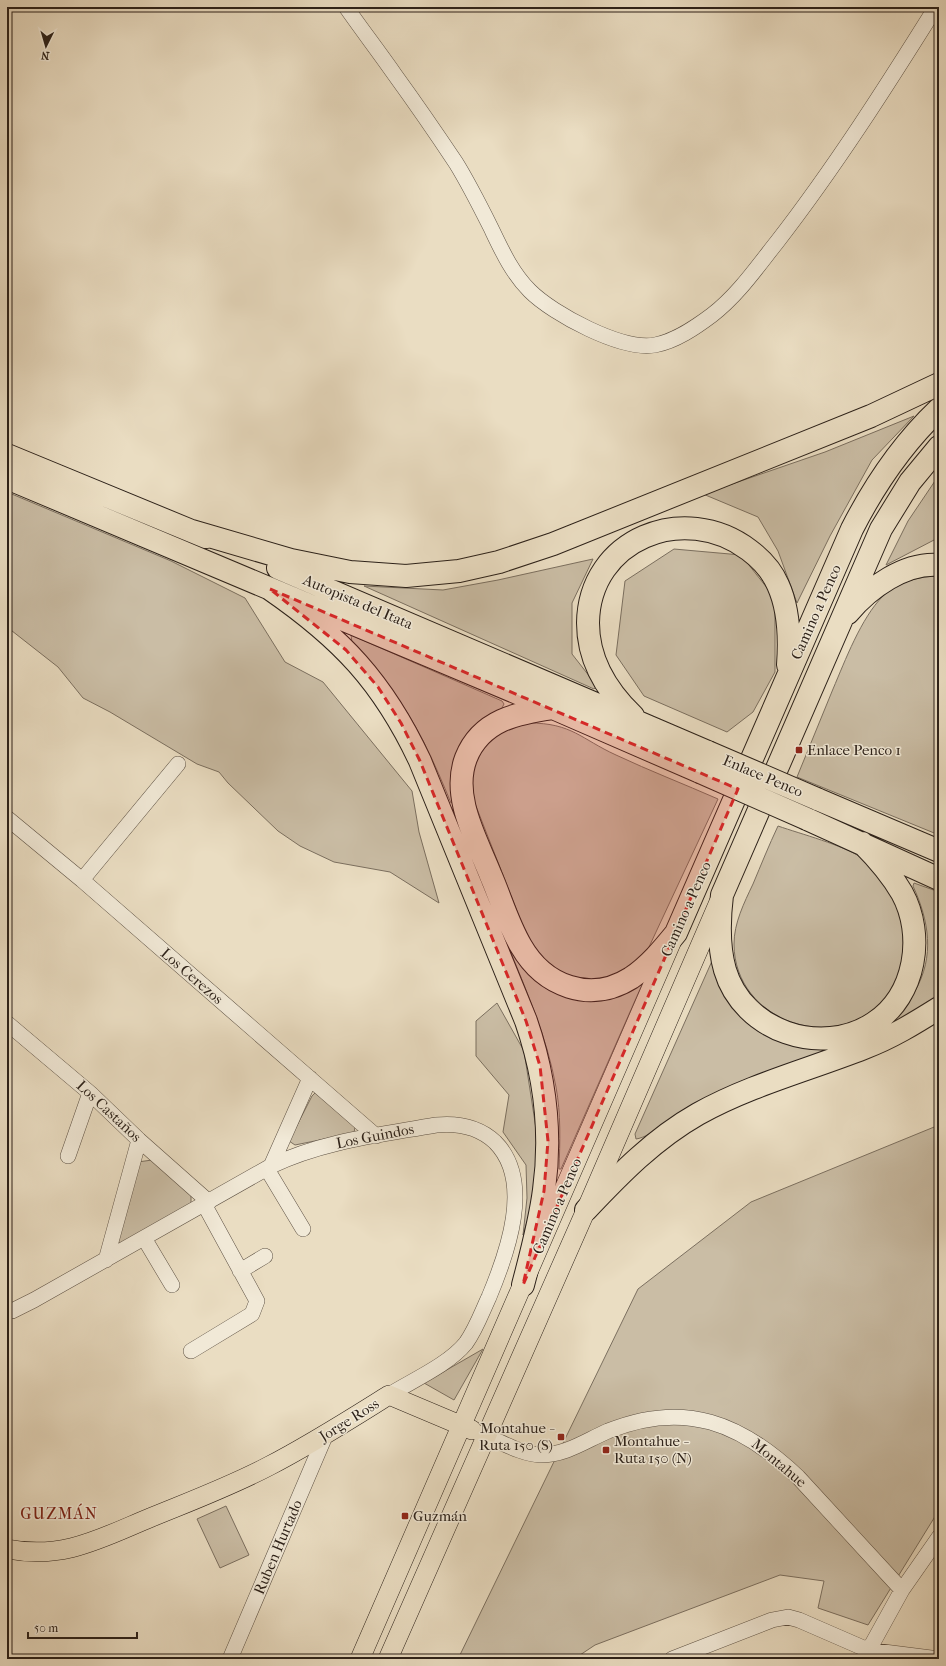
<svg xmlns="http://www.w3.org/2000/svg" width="946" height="1666" font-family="'IM FELL French Canon',serif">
	<rect width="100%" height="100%" fill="#eaddc2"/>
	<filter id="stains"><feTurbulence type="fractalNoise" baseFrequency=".005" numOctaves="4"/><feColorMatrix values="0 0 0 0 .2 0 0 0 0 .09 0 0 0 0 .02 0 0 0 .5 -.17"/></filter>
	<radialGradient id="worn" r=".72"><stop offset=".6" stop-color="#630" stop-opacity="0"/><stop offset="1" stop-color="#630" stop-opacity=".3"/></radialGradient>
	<!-- green -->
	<path fill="#cabda5" stroke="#7b6f5f" d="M914 416 872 460 830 536 797 603 778 551 758 517 703 494 825 452Z
		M939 475V539L934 540 886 565 908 521Z
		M7 492 171 561 245 598 285 662 323 682 412 791 419 832 439 903 390 872 334 862 300 846 278 831 228 783 219 772 197 764 110 712 83 698 58 667 7 627Z
		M674 549 741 555 775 598V672L753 712 727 732 644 696 616 655 625 581Z
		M593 559 572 603V654L597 686 594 689 364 586 443 590 498 580Z
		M939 576V835L797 777C809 748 821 718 833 689 845 661 861 618 883 596 898 582 919 576 939 576Z
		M351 635 502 701 504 704 455 801 451 803C435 764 417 723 391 689 379 673 365 658 352 643Z
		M529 723C572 723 581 739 616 755 650 771 684 784 718 799L649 947 634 964 604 981 566 979 531 947 474 801C473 794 471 786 472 779 473 748 499 727 529 723Z
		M778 826C801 834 843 845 862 858 879 871 887 885 896 904 898 908 901 913 903 917 904 923 903 930 903 935 903 943 904 952 904 960 903 973 894 987 886 997 838 1057 734 1022 734 944 734 923 744 903 753 884 761 865 769 845 778 826Z
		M914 883 939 892V1001L881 1031C889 1023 898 1016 906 1007 909 1003 912 997 915 991 935 956 929 921 913 886Z
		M507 943H511C525 973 538 991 573 998L644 980 561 1169H559C560 1142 561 1114 556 1087 547 1037 526 990 507 943Z
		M712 961 786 1043 810 1049 831 1050C784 1068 735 1083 690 1106 674 1114 652 1137 636 1139L635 1134Z
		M497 1003 524 1051 539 1148 536 1192 523 1235 527 1198 526 1165 503 1132 509 1095 476 1056V1021Z
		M317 1091 355 1127 354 1133 295 1145 289 1141 312 1096Z
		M939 1125V1510L868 1625 818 1608 824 1581 780 1575 595 1645 574 1659H458L638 1289 751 1202Z
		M152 1160 191 1195V1205L121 1244 116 1241 138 1162Z
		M483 1349 454 1400 424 1383Z
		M226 1506 249 1555 220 1568 197 1519Z"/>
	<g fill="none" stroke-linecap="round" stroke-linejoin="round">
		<!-- minor casing -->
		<g stroke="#5c5043" stroke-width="16">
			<path id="minor" d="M346 7C362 30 379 52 395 75 416 104 436 133 456 163 469 184 480 206 491 228 502 251 512 273 530 291 553 314 622 351 655 345 676 341 696 327 712 315 738 295 757 267 777 242 835 167 886 87 936 7
				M7 818 82 880 376 1136
				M82 880 178 764
				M7 1023 90 1093 139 1140 209 1202
				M68 1156 90 1093
				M271 1166 310 1078
				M267 1169 303 1229
				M144 1238 172 1285
				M106 1260 139 1140
				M240 1271 265 1256
				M7 1311H12L34 1300 271 1166C323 1141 380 1135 436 1125 457 1123 479 1127 495 1142 534 1181 507 1254 489 1297 482 1312 476 1329 466 1343 448 1365 413 1380 389 1395
				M191 1351 252 1314 257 1301 204 1204
				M486 1436C503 1443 522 1454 540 1455 566 1455 585 1441 608 1431 685 1400 741 1423 798 1477L902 1590
				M865 1657 902 1590 939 1537
				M230 1659 326 1434
				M672 1659 772 1620 788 1617 799 1620 868 1650 939 1659"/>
		</g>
		<!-- major casing -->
		<g stroke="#2c2119" stroke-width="20">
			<path id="major" d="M7 1549C64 1560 101 1538 152 1517 191 1501 231 1486 269 1466 310 1445 349 1420 389 1395L472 1430
				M360 1659 671 943
				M388 1659 586 1210 719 902"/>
		</g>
		<!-- highway casing -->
		<g stroke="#2c2119" stroke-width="24">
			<path id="highway" d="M7 455 206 537
				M7 478 553 708 700 772
				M192 531 291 560 350 572 406 576 459 571 499 562 553 544 871 416 939 384
				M278 568 708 752
				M270 589C341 638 383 682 420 761L526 1021C545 1076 552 1132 544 1190 540 1222 531 1254 523 1285
				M848 613C869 588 905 562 939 565
				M553 708C517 713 481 720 466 758 451 797 477 840 491 876 501 899 508 924 521 946 544 986 590 1004 631 978 649 966 663 949 676 933L852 529C875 484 902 444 939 409
				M633 716C607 691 588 661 588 623 589 539 684 501 749 550 761 559 772 571 778 585 789 609 790 638 788 665
				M817 799 939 851
				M807 819 939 879
				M862 843C877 858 891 874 902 893 925 935 916 995 874 1023 821 1058 743 1031 725 970 718 946 719 920 722 895L881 529 910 482 939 447
				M586 1210C620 1174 654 1139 698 1114 750 1085 808 1070 864 1048 891 1038 915 1023 939 1008"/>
		</g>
		<!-- minor -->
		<use href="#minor" stroke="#f1e9d7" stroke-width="15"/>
		<!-- major -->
		<use href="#major" stroke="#eaddc2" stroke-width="19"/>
		<!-- highway -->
		<use href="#highway" stroke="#eaddc2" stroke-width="22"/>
		<!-- highway-bridge casing -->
		<g stroke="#2c2119" stroke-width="24" stroke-linecap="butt">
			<path id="highway-bridge" d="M708 752 817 799
				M700 772 807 819"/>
		</g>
		<!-- highway-bridge -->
		<use href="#highway-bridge" stroke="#eaddc2" stroke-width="22"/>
	</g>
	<!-- marked area -->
	<path fill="#d62828" fill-opacity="0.2" stroke="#d62828" stroke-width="3" stroke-dasharray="8 5" stroke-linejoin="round" d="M270 589 738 789 523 1285 544 1191 548 1141 540 1066 526 1021 420 761 401 723 378 687 346 650Z"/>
	<!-- markers -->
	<g fill="#8f2418" stroke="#f1e9d7" stroke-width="1.5">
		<rect x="795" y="746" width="8" height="8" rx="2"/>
		<rect x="557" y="1433" width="8" height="8" rx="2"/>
		<rect x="602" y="1446" width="8" height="8" rx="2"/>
		<rect x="401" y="1512" width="8" height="8" rx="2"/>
	</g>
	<g text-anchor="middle" stroke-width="3" stroke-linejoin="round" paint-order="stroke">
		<!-- street labels -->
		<g font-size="15" fill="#2c2119" stroke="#f1e9d7">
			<text transform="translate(358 602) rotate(23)" y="5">Autopista del Itata</text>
			<text transform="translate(816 612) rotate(-66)" y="5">Camino a Penco</text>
			<text transform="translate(763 776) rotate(23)" y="5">Enlace Penco</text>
			<text transform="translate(686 909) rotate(-66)" y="5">Camino a Penco</text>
			<text transform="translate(192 976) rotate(41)" y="5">Los Cerezos</text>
			<text transform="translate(109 1111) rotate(43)" y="5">Los Castaños</text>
			<text transform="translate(375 1136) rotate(-11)" y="5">Los Guindos</text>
			<text transform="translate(557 1206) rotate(-67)" y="5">Camino a Penco</text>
			<text transform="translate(349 1420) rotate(-32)" y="5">Jorge Ross</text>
			<text transform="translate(779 1463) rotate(40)" y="5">Montahue</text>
			<text transform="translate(278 1547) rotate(-67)" y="5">Ruben Hurtado</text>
		</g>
		<!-- poi labels -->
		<g font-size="15" fill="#2c2119" stroke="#f1e9d7" text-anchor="start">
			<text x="807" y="755">Enlace Penco 1</text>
			<text x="553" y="1433" text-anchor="end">Montahue -<tspan x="553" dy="17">Ruta 150 (S)</tspan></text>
			<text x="614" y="1446">Montahue -<tspan x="614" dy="17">Ruta 150 (N)</tspan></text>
			<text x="413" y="1521">Guzmán</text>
		</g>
		<!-- neighbourhood labels -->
		<g font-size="16" letter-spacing="1" fill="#7a1f14" stroke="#f1e9d7">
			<text x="59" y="1519">GUZMÁN</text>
		</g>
	</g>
	<!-- margin -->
	<rect width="946" height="1666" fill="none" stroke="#eaddc2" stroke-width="24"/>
	<rect x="8" y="8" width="930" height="1650" fill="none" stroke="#2c2119" stroke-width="2"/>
	<rect x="12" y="12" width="922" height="1642" fill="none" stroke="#2c2119"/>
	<!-- north arrow -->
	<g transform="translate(46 46) rotate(185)" stroke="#f1e9d7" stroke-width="3" paint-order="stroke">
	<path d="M0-3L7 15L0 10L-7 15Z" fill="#2c2119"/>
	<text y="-6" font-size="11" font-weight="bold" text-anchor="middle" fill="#2c2119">N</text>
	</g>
	<!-- scale -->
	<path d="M28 1632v6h109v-6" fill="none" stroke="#2c2119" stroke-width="2"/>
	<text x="34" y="1632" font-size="12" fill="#2c2119" stroke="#f1e9d7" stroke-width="3" paint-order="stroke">50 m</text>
	<rect width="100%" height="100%" filter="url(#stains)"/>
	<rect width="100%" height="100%" fill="url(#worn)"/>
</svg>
